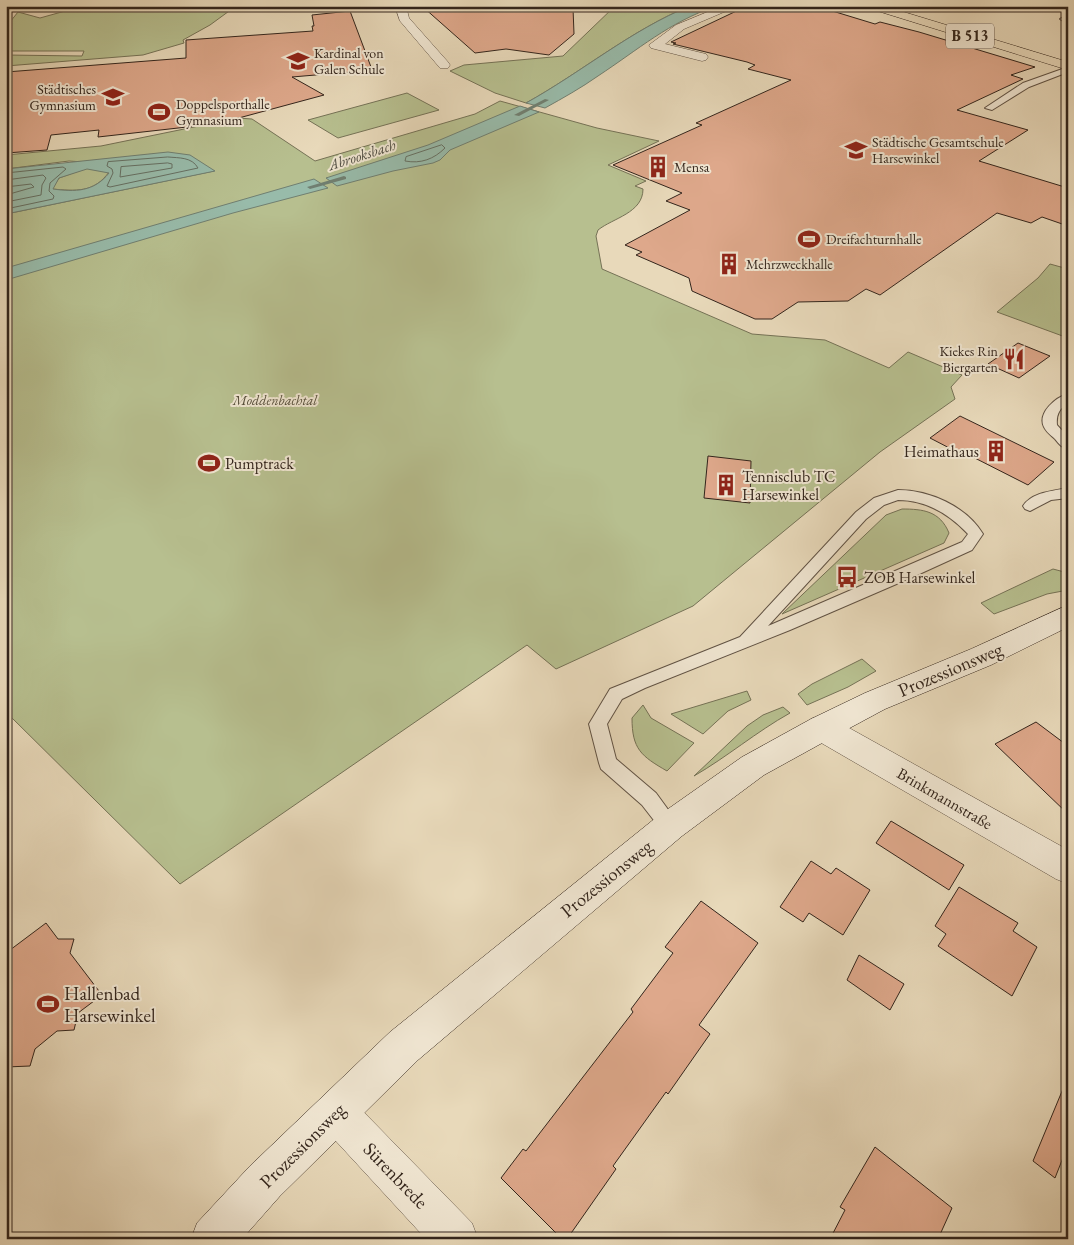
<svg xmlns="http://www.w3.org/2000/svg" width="1074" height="1245" font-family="'EB Garamond',serif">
	<rect width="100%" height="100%" fill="#e8d9ba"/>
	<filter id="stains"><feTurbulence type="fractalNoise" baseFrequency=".004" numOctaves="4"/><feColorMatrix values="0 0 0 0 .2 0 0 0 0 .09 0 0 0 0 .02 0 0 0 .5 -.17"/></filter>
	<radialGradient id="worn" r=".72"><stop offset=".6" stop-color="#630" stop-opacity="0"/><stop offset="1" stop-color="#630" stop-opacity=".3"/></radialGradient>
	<!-- green -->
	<path fill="#b7bf8f" stroke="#757256" d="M83 6H236L210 25 183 40 184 43 143 55 6 66V55L82 56 84 51H6V27L18 12 40 18Z
		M615 6H690C631 30 582 72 526 103L495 93 450 71 464 65 563 56Z
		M407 93 439 110 338 138 308 120Z
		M500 101 597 128 659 141 608 165 646 181 635 186 643 189C643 213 613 218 598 230L596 236 602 269 752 334 825 340 889 368 908 352 962 375 951 387 955 399 880 452 693 606 556 669 527 645 180 884 10 716 6 719V214L214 171 69 161 6 169V155L101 146 238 118 252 119 315 161 475 114Z
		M87 168 109 172C94 193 76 191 52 189L59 178Z
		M1050 264 1068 269V338L997 312 1038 278Z
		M902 509C923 509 940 511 949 533L944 543 782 614 886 515Z
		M1053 569 1068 573V590L1047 594 994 614 981 603Z
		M862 659 876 671 848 687 807 705 798 694 812 684Z
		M747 691 751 700 728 711 703 734 671 714Z
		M643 705 651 718 694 743 667 771C641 756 632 749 632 718Z
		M783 707 790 713C756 732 727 757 694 776L747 726 763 715Z"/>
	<!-- water -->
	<path fill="#98bbaa" stroke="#707f71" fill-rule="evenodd" d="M690 6H716C668 23 639 49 598 76 581 88 563 98 545 108L526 103C582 72 631 30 690 6Z
		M520 106 539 112 450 150 440 160 433 163 393 171 337 186 326 178 428 145Z
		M168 152 190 155 215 171 6 214V169ZM87 169 109 173C94 192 75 192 53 189L59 178Z
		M314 179 328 188 233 213 6 280V268Z"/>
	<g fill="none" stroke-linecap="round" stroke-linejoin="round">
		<!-- shore -->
		<path stroke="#667063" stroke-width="1" d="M442 145 445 148C434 159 421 164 405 161L406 157Z
			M168 157C179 158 192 157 198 168L110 187 107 186 113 173 112 169 107 166 108 162Z
			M168 163 172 164V168L120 177 121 167Z
			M6 173 63 167 66 169 50 183 49 191 54 196 53 199 6 209
			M6 180 43 175 46 178 42 185 41 195 6 202
			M6 187 31 184 34 187 6 195"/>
		<!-- stream -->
		<path fill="#707f71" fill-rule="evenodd" d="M545 99 549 100 519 116 514 115Z
			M344 176 346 177V179L310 189 307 187Z"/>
	</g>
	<!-- building -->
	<path fill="#dea88b" stroke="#33251c" d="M747 6H816L875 24 880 22 919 32 1035 67 1011 75 1023 79 957 110 1028 130 979 161 1068 188V226L1042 217 1031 223 997 213 880 295 866 289 848 301 798 302 772 319H755L692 291 689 278 636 255 642 252 625 245 690 210 666 201 682 193 613 165 702 125 696 123 791 80 748 69 755 65 747 62 673 44 676 43 671 42Z
		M423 7 573 8 574 34 549 55 506 49 475 53Z
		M350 11 371 67 361 68 362 71 292 77 324 95 235 119 196 121V126L98 137 99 130 51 135 47 150 6 153V72L186 58V40L313 31 312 26H314L312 15Z
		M1018 343 1050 356 1019 378 988 364Z
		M960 416 1054 462 1028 485 961 451 959 453 930 438Z
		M708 456 751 461 750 503 704 498Z
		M1036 722 1068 746V814L995 744Z
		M891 821 964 865 949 890 876 843Z
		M811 861 831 874 836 868 870 890 843 935 809 913 803 922 780 907Z
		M959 887 1018 923 1013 931 1037 947 1012 996 938 946 946 934 935 926Z
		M701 901 758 943 699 1025 710 1034 668 1094 666 1092 613 1166 616 1169 567 1239H562L501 1178 523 1149 526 1151 633 1012 631 1009 673 953 665 947Z
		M46 923 58 939H74L70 953 102 995 78 1013 74 1030 57 1031 35 1049 30 1066 6 1067V953Z
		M859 955 904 984 890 1010 847 980Z
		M1065 1084 1068 1085V1145L1055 1178 1033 1161Z
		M875 1147 952 1208 938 1239H830L845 1210 840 1207Z"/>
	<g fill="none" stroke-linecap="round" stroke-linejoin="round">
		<!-- lane casing -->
		<g stroke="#605244" stroke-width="2">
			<path id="lane" d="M1068 15V19L1063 21 1060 19Z
				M1068 67V72L1029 87 992 110 985 108 1023 83Z
				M1068 394V403C1059 409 1056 415 1057 425L1068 437V449C1062 448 1059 444 1055 439 1052 436 1046 432 1044 427 1037 413 1056 397 1068 394Z
				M1068 488V498L1051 500 1030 511 1025 509 1023 506C1032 492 1053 491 1068 488Z
				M898 490C929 490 966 506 983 534L972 550 915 576 790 630 645 688 622 699 607 724 616 759 656 793 680 826 677 832 670 835 663 832 642 805 601 769 599 763 589 724 610 689 740 637 856 512 874 498ZM898 500C926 500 949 514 968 534L962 542 768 626 866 519 884 505Z"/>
		</g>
		<!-- street casing -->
		<g stroke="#605244" stroke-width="1">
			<path id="street" d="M395 6H406L409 18 448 62 450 65 448 68H440L400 21Z
				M722 6H738L684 29 665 44 706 54 708 57 706 60 702 61 651 48 649 45 676 25Z
				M822 716 833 719 1068 850V884L1056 879 811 737 807 728 811 719Z
				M336 1092 350 1098 472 1223 478 1239H426L322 1126 316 1112 322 1098Z"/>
		</g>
		<!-- secondary casing -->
		<g stroke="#33251c" stroke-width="1">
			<path id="secondary" d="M1068 605V627L991 665 885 709 833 737 764 775 682 836 418 1060 280 1196 242 1239H191L197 1223 250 1166 390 1032 658 816 742 757 811 719 865 693 971 649Z"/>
		</g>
		<!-- primary casing -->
		<g stroke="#33251c" stroke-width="1">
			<path id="primary" d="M867 6H884L1068 62V70L868 8Z"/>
		</g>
		<!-- lane -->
		<use href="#lane" fill="#f0e6d2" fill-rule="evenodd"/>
		<!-- street -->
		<use href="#street" fill="#f0e6d2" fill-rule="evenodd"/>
		<!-- secondary -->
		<use href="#secondary" fill="#f0e6d2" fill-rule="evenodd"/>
		<!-- primary -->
		<use href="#primary" fill="#e8d9ba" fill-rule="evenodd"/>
	</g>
	<!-- icons -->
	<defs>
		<g id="school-bare" transform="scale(1.725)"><path d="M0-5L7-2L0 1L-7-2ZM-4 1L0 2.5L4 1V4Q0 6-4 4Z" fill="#8f2418" stroke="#f0e6d2" stroke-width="2.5" paint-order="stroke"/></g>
		<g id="stadium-bare" transform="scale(1.725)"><path d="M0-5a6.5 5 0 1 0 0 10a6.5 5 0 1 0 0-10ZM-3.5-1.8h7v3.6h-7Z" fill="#8f2418" stroke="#f0e6d2" stroke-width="2.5" paint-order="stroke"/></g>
		<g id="building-bare" transform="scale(1.725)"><path d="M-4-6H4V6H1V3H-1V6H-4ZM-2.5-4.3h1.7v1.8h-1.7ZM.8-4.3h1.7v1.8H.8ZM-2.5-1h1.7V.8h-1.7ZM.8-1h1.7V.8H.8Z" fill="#8f2418" stroke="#f0e6d2" stroke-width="2.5" paint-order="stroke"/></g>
		<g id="restaurant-bare" transform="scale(1.725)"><path d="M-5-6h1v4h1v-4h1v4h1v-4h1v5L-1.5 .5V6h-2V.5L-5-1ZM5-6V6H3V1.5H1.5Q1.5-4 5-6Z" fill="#8f2418" stroke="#f0e6d2" stroke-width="2.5" paint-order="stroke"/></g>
		<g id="bus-bare" transform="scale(1.725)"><path d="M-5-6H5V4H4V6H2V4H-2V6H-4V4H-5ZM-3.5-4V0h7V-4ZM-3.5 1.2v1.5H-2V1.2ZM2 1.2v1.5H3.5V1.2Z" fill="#8f2418" stroke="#f0e6d2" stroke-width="2.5" paint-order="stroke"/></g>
	</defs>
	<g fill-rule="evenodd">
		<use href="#school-bare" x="298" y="61"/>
		<use href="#school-bare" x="113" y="97"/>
		<use href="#stadium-bare" x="159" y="112"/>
		<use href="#school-bare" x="856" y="150"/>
		<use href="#building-bare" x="658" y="167"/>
		<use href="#stadium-bare" x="809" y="239"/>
		<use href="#building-bare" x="729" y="264"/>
		<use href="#restaurant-bare" x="1014" y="359"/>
		<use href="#building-bare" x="996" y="451"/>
		<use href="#stadium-bare" x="209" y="463"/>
		<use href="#building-bare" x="726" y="485"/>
		<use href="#bus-bare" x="847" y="577"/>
		<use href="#stadium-bare" x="48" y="1004"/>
	</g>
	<g text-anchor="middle" stroke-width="4" stroke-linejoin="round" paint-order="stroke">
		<!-- far-poi labels -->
		<g font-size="14" fill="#33251c" stroke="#f0e6d2" text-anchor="start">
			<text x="314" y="58">Kardinal von<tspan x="314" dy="16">Galen Schule</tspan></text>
			<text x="96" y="94" text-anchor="end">Städtisches<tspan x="96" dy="16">Gymnasium</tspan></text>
			<text x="176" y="109">Doppelsporthalle<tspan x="176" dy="16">Gymnasium</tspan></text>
			<text x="872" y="147">Städtische Gesamtschule<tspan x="872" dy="16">Harsewinkel</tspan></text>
			<text x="674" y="172">Mensa</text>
			<text x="826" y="244">Dreifachturnhalle</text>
			<text x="746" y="269">Mehrzweckhalle</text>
			<text x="998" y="356" text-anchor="end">Kiekes Rin<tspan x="998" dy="16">Biergarten</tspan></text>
		</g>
		<!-- far-park labels -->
		<g font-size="14" font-style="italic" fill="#544c39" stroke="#f0e6d2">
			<text x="275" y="405">Moddenbachtal</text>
		</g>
		<!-- shield labels -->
		<rect fill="#f0e6d2" stroke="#6c5f53" stroke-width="1" x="946" y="23.5" width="48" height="25" rx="4"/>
		<g font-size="15" font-weight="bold" fill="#33251c">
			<text x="970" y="41">B 513</text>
		</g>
		<!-- far-water labels -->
		<g font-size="15" font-style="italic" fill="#4c4a40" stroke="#f0e6d2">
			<text transform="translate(362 155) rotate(-18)" y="5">Abrooksbach</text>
		</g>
		<!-- poi labels -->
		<g font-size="16" fill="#33251c" stroke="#f0e6d2" text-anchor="start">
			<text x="979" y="457" text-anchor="end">Heimathaus</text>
			<text x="225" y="469">Pumptrack</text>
			<text x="742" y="482">Tennisclub TC<tspan x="742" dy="18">Harsewinkel</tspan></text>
			<text x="864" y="583">ZOB Harsewinkel</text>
		</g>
		<!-- street labels -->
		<g font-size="16" fill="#33251c" stroke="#f0e6d2">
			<text transform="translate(945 798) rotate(30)" y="6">Brinkmannstraße</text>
		</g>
		<!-- near-street labels -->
		<g font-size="19" fill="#33251c" stroke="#f0e6d2">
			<text transform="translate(950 669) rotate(-23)" y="7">Prozessionsweg</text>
			<text transform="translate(606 878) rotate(-39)" y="7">Prozessionsweg</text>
			<text transform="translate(302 1145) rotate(-45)" y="7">Prozessionsweg</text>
			<text transform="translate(396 1175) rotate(46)" y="7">Sürenbrede</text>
		</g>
		<!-- near-poi labels -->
		<g font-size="19" fill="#33251c" stroke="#f0e6d2" text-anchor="start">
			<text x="64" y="1000">Hallenbad<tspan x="64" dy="22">Harsewinkel</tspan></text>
		</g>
	</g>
	<!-- margin -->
	<rect width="1074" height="1245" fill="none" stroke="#e8d9ba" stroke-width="25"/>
	<rect x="8" y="8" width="1059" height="1230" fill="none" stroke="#33251c" stroke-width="2.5"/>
	<rect x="12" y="12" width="1049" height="1220" fill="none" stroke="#33251c"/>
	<rect width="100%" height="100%" filter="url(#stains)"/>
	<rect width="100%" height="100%" fill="url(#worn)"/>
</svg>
